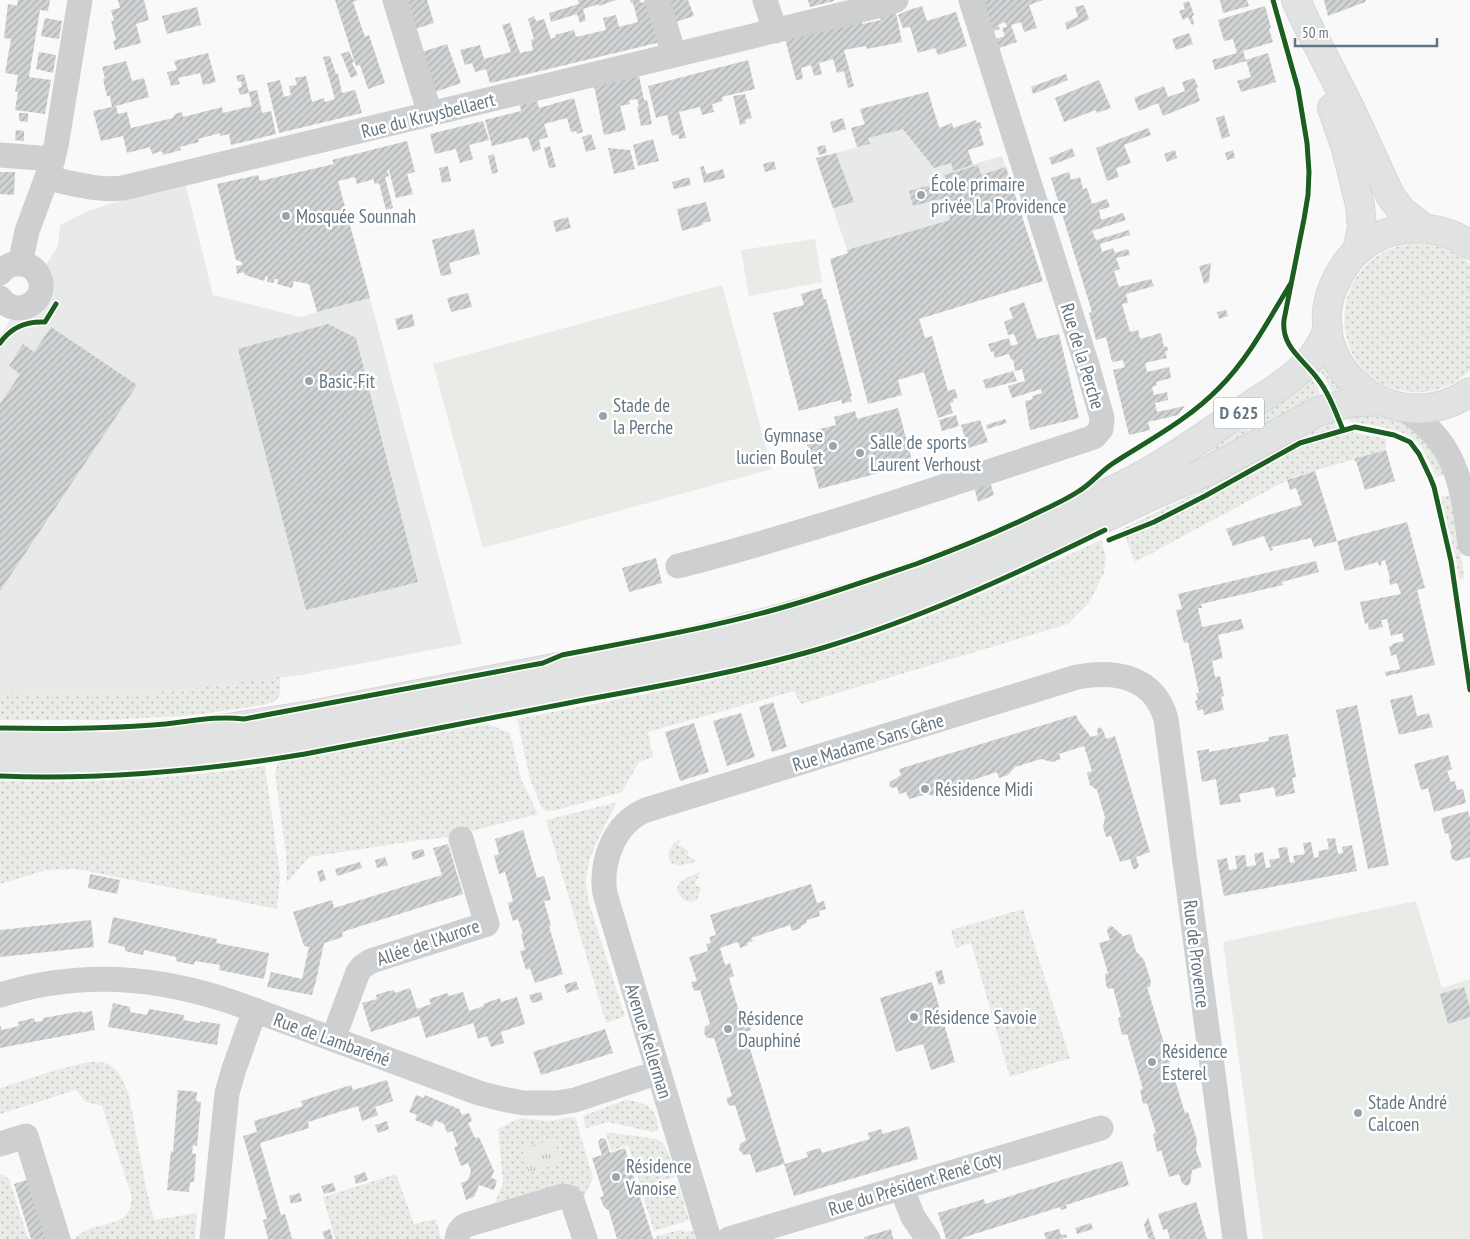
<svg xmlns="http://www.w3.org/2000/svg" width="1470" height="1239" font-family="'PT Sans Narrow',sans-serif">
	<defs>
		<pattern id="grass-dots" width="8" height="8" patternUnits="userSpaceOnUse" patternTransform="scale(1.25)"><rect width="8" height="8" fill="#e8ebe6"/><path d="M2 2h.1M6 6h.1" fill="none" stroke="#c0c3c0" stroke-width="1.8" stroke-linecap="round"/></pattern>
		<pattern id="park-tufts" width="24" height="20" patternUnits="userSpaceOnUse" patternTransform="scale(1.25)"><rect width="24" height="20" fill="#e8ebe6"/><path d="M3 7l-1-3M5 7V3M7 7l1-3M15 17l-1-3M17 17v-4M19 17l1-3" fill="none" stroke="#c0c3c0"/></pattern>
		<pattern id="building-hatch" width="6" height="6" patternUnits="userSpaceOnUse" patternTransform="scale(1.25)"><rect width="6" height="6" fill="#d0d2d3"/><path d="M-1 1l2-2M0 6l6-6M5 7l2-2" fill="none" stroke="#acafb1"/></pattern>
	</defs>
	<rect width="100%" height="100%" fill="#f9f9f9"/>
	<!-- built -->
	<path fill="#e8e9e9" d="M928 92 953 170 1002 156 1022 219 876 265 868 244 847 250 816 158 870 144 860 109Z
		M186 186 213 295 300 317 370 298 462 644 301 675 149 694 0 693V336L58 246 60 225 86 212 109 204Z"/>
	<!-- grass -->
	<path fill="url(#grass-dots)" d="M1416 243C1437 244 1455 250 1470 264V371C1453 386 1433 394 1410 392 1321 382 1322 252 1416 243Z
		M1327 364 1347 392 1334 394 1319 369Z
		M1311 377 1323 398 1187 471 1158 473Z
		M1376 413 1410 422 1448 474 1436 477C1431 466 1426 452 1418 443 1406 428 1367 425 1349 421L1345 414Z
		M1334 419 1337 429 1386 439V450L1293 477 1135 562 1126 539 1120 530 1188 497 1304 432Z
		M1454 494 1464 579H1459L1456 559 1441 497Z
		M1101 540 1106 557 1104 573 1089 603 1068 624 801 704 794 691 648 732 653 757 639 762 622 792 553 811C547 811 544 811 541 806L530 779 517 719C628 697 741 678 849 644 936 617 1018 577 1101 540Z
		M280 677V694L276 701 264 705 186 716 105 720H0V693L149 694Z
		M488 724 510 733 521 779 538 814 449 837 421 840 309 857 287 883 286 855 275 773 277 765 279 762Z
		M265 766 280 876 277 909 77 869 47 870 0 884V781C89 784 177 778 265 766Z
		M617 802C605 827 586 855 586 884 587 889 588 895 588 900L625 1016 606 1023 546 820Z
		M682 838 678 845 689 851 687 855 697 861C691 863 683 866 677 865 664 863 668 848 675 842 677 841 679 840 682 838Z
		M700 872 695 885 701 888 697 900 691 902 685 901C667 883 685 879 700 872Z
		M1023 909 1070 1058 1010 1077 971 943 956 948 951 930Z
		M88 1062C93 1062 100 1061 105 1063 119 1067 124 1083 129 1095L146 1188 154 1220 197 1213 195 1239H75C93 1217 135 1233 131 1194L102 1106 86 1102 76 1090 0 1114V1088L56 1070Z
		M625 1100C645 1102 658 1107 658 1130L653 1132 608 1122 586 1128 583 1116Z
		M575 1117 593 1178 582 1201 492 1210 503 1183 498 1129 520 1118 547 1121Z
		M606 1132 657 1139C670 1146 671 1164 675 1177L641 1186 628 1145 611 1151Z
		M0 1174 3 1175 9 1179 28 1239H0Z
		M396 1174 414 1224 436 1219 441 1239H335L323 1197Z
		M677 1182 689 1220 654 1231 642 1193Z
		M680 1230 685 1232 693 1231 695 1239H657L656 1236Z"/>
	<!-- park -->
	<path fill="url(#park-tufts)" d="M554 1139 561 1163 529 1173 522 1148Z"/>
	<!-- pitch -->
	<path fill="#e8ebe6" d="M815 239 822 282 749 296 741 250Z
		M722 285 772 469 483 548 433 364Z
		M1416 901 1442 988 1470 979V1239H1263L1223 942Z"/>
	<!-- building -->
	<path fill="url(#building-hatch)" d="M18 0H50L48 11 40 10 29 77 51 80 45 114 15 110 18 92H15L18 75 5 73 11 39 4 38 8 4 17 6Z
		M118 0H144L149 20 136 24 141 43 115 50 113 41 116 40 111 21H114L111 10 120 8Z
		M335 0H358L353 2 365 37 369 35 385 83 368 89 360 65 356 66Z
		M406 0H427L434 23 415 29Z
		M578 0H616L599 6V4L583 9 586 20 580 23 577 14 551 22 549 13 579 4Z
		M630 0H640L641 3 648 1 665 41 490 83 486 69 475 72 472 63 465 65 460 50 480 45 484 59 511 52 502 25 510 23 520 53 533 50 531 40 534 39 528 19 534 16 536 21 544 19 551 39 556 37 555 35 574 30 576 37 606 30 603 18 616 15 619 27 638 22 633 3H631Z
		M662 0H688L694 16 670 24Z
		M808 0H834V1L810 7Z
		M983 0H1043L1029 5 1037 28 1024 32 1021 22 1011 25 1017 42 999 48 996 39 1005 36 1002 28 1007 27 1005 22 998 25 1000 29 993 31Z
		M1220 0H1247L1249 6 1223 13Z
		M1324 0H1366L1365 2 1328 16Z
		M1189 1 1194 15 1192 16 1194 24 1192 25 1188 17 1183 20 1179 11 1185 9 1183 3Z
		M1084 5 1089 19 1067 30 1065 23 1078 17 1075 7Z
		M922 6 927 21 956 12 967 46 938 55 935 48 918 53 910 27 903 28 898 15 906 11Z
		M1265 6 1271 28 1269 29 1273 42 1243 51 1246 61 1215 70 1212 60 1237 53 1233 39 1224 41 1218 20Z
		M197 7 201 25 167 34 162 16Z
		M896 13 902 42 867 49 866 46 844 50 854 86 848 88 844 71 837 73 833 59 819 63 822 74 814 76 811 65 801 68 803 79 796 80 785 39 861 20 862 24 881 20 880 17Z
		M45 18 62 21 59 39 41 36Z
		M1189 33 1193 44 1176 50 1172 39Z
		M447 44 461 83 435 92 422 52Z
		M349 51 354 62 352 63 358 75 351 78 341 54Z
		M39 52 56 55 53 73 36 69Z
		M208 53 216 82 203 85 200 73 178 78 180 84 171 86 167 72 177 70 174 61Z
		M1268 53 1276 82 1241 92 1237 81 1251 77 1246 60Z
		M330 56 336 74H338L342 93 355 90 362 113 279 133 267 83 280 80 284 97 291 95 289 86 297 85 295 78 306 76 312 102 324 98 325 102 335 99 323 57Z
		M748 60 755 89 722 97 723 101 712 104 714 112 702 115 700 107 679 112 686 138 679 139 678 134 672 136 667 115 656 118 648 86Z
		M126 61 132 81 144 78 149 97 116 106 118 114 127 112 131 128 173 118 175 114 182 112 183 117 222 107 223 113 252 106 249 93 240 95 238 88 242 87 241 81 238 82 236 76 244 74 249 92 257 90 262 113 271 111 276 134 231 145 229 134 220 136V133L198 139 199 142 180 147 181 150 163 155 162 151 152 154 150 147 127 153 123 136 101 141 93 111 112 107 110 96H107L105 88 103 79 105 78 102 67Z
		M1066 74 1068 80 1033 94 1031 87Z
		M639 76 644 100H647L652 124 641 126 637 107 639 106 637 99 629 100 630 104 620 106 626 130 604 135 594 86Z
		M1194 78 1198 87 1196 88 1200 101 1163 116 1158 103 1139 111 1134 98 1164 86 1168 97 1185 91 1182 82Z
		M1099 80 1111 108 1097 113 1096 110 1064 122 1055 98Z
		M928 92 939 128 952 123 953 128 976 120 977 123 980 122 982 128 979 129 984 145 968 150 973 165 953 171 951 163 934 168 903 129 868 138 870 144 857 147 851 128 865 124 860 109Z
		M745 94 752 118 745 120 746 123 740 125 733 96Z
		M574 98 583 132 577 134 576 131 571 132 567 118 544 124 548 137 539 140 541 149 533 152 528 137 492 146 485 120 521 111 520 105 537 101 539 108Z
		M19 113H28V122L19 121Z
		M1224 115 1230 136 1222 139 1216 118Z
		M843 118 846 129 833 133 830 122Z
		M483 121 489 140 469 145 473 159 460 163 456 149 435 154 430 134Z
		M1148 128 1151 135 1124 145 1131 163 1116 168 1119 177 1107 181 1096 148Z
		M16 130 24 131V141L15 140Z
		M591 134 596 149 586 152 582 137Z
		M653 139 659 161 638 166 633 145Z
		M407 141 415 172 407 174 413 194 396 198 389 170H387L389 176 385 177 393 208 386 210 379 183 374 184V179L357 184 355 177 338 181 370 298 317 312 309 284 294 281 292 288 277 284 278 279H275L273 283 267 282 268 277 266 276 264 281 245 275 244 272 237 274 236 266 242 265V262L236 260 217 184 258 175 260 181 334 164 332 160Z
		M825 145 827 153 819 155 817 147Z
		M550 146 556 167 549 168 544 148Z
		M608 148 630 150 635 169 614 174Z
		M1072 148 1075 156 1052 165 1049 158Z
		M1175 150 1177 158 1167 162 1164 154Z
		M1233 150 1235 158 1227 160 1225 153Z
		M836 153 854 202 833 208 816 158Z
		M494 154 498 172 492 174 488 156Z
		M774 161 776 169 765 172 763 164Z
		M978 165 981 175 1006 167 1043 281 919 319 925 338 932 336 948 391 955 389 958 398 953 399 954 402 950 403 953 413 938 418 924 372 898 380 902 395 868 404 830 259 848 253 847 250 950 220 944 200 945 198 913 206 909 191 945 181 946 185H947L944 175Z
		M448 166 451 181 442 183 439 168Z
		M704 166 706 174 723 169 725 178 704 183 700 167Z
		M0 172H15L14 195 0 194Z
		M1069 172 1071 180 1080 177 1083 189 1087 188 1092 204 1107 199 1110 207 1099 210 1101 220 1123 213 1126 220 1092 231 1096 240 1129 230 1130 235 1100 244 1102 252 1113 248 1115 253 1128 249 1130 255 1116 258 1120 269 1114 271 1119 287 1151 279 1154 286 1126 294 1128 303 1122 304 1130 332 1138 330 1140 339 1161 333 1164 347 1167 346 1168 351H1165L1167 358 1145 363 1147 372 1169 367 1171 378 1156 382 1157 385 1152 387 1154 395 1167 392 1168 400 1155 403 1157 412 1185 406 1178 415 1148 422 1150 430 1129 435 1113 370 1125 367 1123 360 1112 362 1106 337 1096 340 1089 313 1092 312 1051 178Z
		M689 177 691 185 674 189 672 182Z
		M706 202 711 221 703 223V225L682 231 677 209Z
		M568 217 571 228 556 232 553 221Z
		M474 229 480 254 449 263 452 274 441 276 432 240Z
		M1211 263 1209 282 1204 284 1199 266Z
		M821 288 824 300 826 299 852 396 850 397 852 401 842 404 841 400 799 411 773 313 804 305 801 294Z
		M468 293 472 307 451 312 447 298Z
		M1024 302 1037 339 1059 334 1079 418 1030 430 1025 401 1033 399 1032 396 1042 393 1041 389 1012 398 1008 386 1025 381 1022 369 1015 371 1013 359 1011 360 1009 354 995 358 993 351 991 352 988 344 1009 338 1011 346 1018 344 1014 334 1008 335 1004 322 1013 318 1009 308Z
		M1226 310 1228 316 1219 319 1217 312Z
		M412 314 415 326 398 330 395 319Z
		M328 324 356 338 418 582 306 610 238 349Z
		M51 327 137 385 0 591V404L20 374 9 366 23 344 34 352Z
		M1013 371 1017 381 986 389 983 380Z
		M898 408 913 464 819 489 804 433 836 425 834 417 855 411 857 419Z
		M956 415 959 426 942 431 939 420Z
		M1005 419 1007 423 987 429 986 425Z
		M980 420 988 442 968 448 961 425Z
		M1386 450 1395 481 1365 490 1356 461H1355L1354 459Z
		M1315 471 1337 541 1314 547 1311 538 1272 547 1273 550 1270 551 1264 536 1233 546 1226 529 1265 516 1302 505 1296 488 1290 490 1287 480Z
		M990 482 994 495 978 502 974 487Z
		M1407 522 1425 588 1417 590 1435 665 1386 676 1385 672 1400 669 1396 654 1391 656 1389 646H1392V644L1404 641 1402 633 1391 636 1387 619 1381 620 1383 627 1369 630 1368 623 1365 624 1360 602 1401 594 1397 583 1390 585 1389 579 1390 578 1385 560 1381 561 1382 565 1379 566 1378 562 1345 571 1337 541Z
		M656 558 662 583 629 592 622 568Z
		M1316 561 1319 572 1282 582 1283 585 1201 604 1202 608H1198L1202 627 1241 619 1244 629 1218 635 1223 658 1212 661 1215 677 1220 676 1224 696 1221 697 1224 710 1204 715 1203 709 1198 711 1195 701 1198 700 1196 693H1199L1188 642 1184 643 1176 610 1182 609 1178 594Z
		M1412 695 1417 716 1429 713 1433 727 1399 735 1390 700Z
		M773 702 787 747 772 752 759 707Z
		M1357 705 1389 865 1368 869 1336 710Z
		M741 713 755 757 727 766 713 721Z
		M1076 715 1078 720 1091 737 1098 735 1097 729 1099 727 1103 730 1106 739 1115 736 1150 852 1136 857 1139 866 1136 869H1133L1130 859 1120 862 1111 836 1106 837 1103 827 1105 817 1097 790 1090 785 1087 773 1092 771 1084 746 1059 754 1061 759 1052 762 1041 759 1015 767 1008 775 999 778 997 772 945 789 947 794 937 797 928 794 909 799 906 792 899 794 897 787 892 788 889 786 890 782 901 775 899 769Z
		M694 723 709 772 680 781 665 732Z
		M1288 734 1296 777 1292 778 1295 793 1276 797 1274 787 1239 794 1241 802 1220 805 1216 779 1202 782 1197 751 1209 749V752L1269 741 1268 737Z
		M1448 755 1452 769 1447 771 1451 782 1455 781 1457 790 1463 789 1466 803 1434 812 1428 788 1421 790 1414 764Z
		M1468 811 1470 818V857L1456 861 1452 859 1450 851 1452 848 1448 833 1445 834 1441 818Z
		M523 830 537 878 544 876 551 900 544 901 551 925 549 926 563 974 535 983 530 968 526 970 520 951 525 950 521 934H523L518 919 513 921 510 912 508 903 513 901 505 872 499 874 494 856 499 854 495 839Z
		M1335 838 1338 854 1343 853 1342 847 1352 845 1357 871 1224 896 1217 860 1227 858 1229 870 1237 869 1235 856 1245 855 1247 867 1256 865 1254 854 1263 852 1266 868 1271 867 1269 860 1280 858 1278 848 1287 847 1290 863 1295 862 1293 856 1305 854 1303 843 1311 842 1314 858 1319 857 1318 851 1329 849 1327 839Z
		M448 844 463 894 342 932 343 937 324 943 316 981 312 995 267 987 271 972 302 979 309 947 304 946 293 912 332 900 334 908 442 875 433 848Z
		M423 849 425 856 413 860 411 852Z
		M385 857 388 865 377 868 375 860Z
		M360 862 362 868 337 876 335 869Z
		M323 870 326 880 320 882 317 871Z
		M90 874 120 880 117 894 88 888Z
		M811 884 817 903 824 901 826 909 819 911 820 916 807 920V923L801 926V928L792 931 790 925 751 938 753 941 747 943 748 945 740 948 738 942 720 948 725 965 730 963 734 976 729 978 741 1018 746 1016 751 1030 745 1032 785 1164 808 1157 806 1152 820 1148 822 1153 870 1139 868 1133 881 1129 883 1134 909 1126 918 1159 794 1196 784 1164 756 1173 750 1154 744 1155 739 1150 740 1144 746 1140 735 1105 729 1106 726 1098 732 1096 714 1038H707L704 1033 705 1027 710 1024 700 990 694 991 691 982 697 981 689 957 708 951 706 944 711 943 709 937 716 935 710 915Z
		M113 917 217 939 216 943 269 953 264 979 219 970 220 965 195 961 194 965 176 961V957L144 950 143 955 125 951V947L108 943Z
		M91 920 94 947 0 957V930Z
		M1109 926 1113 927 1123 936 1131 934 1136 951 1144 960 1151 982 1150 987H1147L1185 1113 1188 1112 1197 1140 1196 1150 1202 1167 1192 1170 1190 1184 1187 1186 1182 1183 1179 1174 1169 1177 1161 1150 1157 1152 1153 1134 1156 1133 1147 1103 1143 1104 1140 1090 1143 1089 1127 1034 1122 1035 1118 1018 1121 1017 1113 988 1108 989 1106 985 1105 974 1108 973 1099 943 1110 940 1107 931Z
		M942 970 945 983 939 985 935 972Z
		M576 981 579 989 567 993 564 985Z
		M932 982 955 1062 931 1070 923 1044 896 1052 880 998Z
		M1464 987 1470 1008V1017L1448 1024 1440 994Z
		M410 988 417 1009 431 1004 429 999 447 993 449 996 463 992 469 1011 484 1006 483 1004 500 998 501 1002 517 997 525 1024 501 1032 504 1043 491 1047 487 1036 478 1039 473 1023 426 1038 419 1016 371 1032 362 1003 377 999 376 995 385 992 394 990 395 993Z
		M541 992 543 1000 532 1003 529 995Z
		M113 1003 130 1007V1012L147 1015 149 1009 184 1015 183 1020 200 1023V1021L220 1024 217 1045 108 1027Z
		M82 1011V1013L92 1011 95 1030 0 1048V1025L2 1030 19 1026 18 1022 34 1018 35 1022 43 1021V1018Z
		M605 1029 613 1053 541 1075 533 1052Z
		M387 1080 393 1101 375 1107 378 1115 362 1121 358 1106 308 1122 309 1128 260 1143 281 1215 285 1214 292 1239H268L263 1220 267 1219 243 1136 257 1132 254 1121 303 1106 301 1101 317 1096 351 1085 353 1090Z
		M178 1090 197 1092 196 1101 201 1102 197 1146 193 1145 192 1153 196 1154 194 1182H190L189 1192 167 1190 171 1151 173 1152Z
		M416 1095 424 1098 425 1095 459 1109 462 1115 469 1113 472 1121 468 1123 475 1138 479 1137 494 1171 491 1178 497 1180 494 1190 479 1185 474 1197 466 1200 461 1183 468 1180 471 1171 468 1163 461 1166 454 1147 458 1146 452 1131 447 1133 444 1124 435 1120 432 1127 415 1120 417 1115 409 1112Z
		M387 1121 389 1129 378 1133 375 1125Z
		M604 1138 606 1140 610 1153 625 1148 653 1239H617L609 1211 604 1207 600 1197 604 1196 592 1158 602 1155 598 1143 600 1139Z
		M1122 1161 1129 1185 1066 1205 1067 1208 1061 1210 1060 1207 962 1238 963 1239H946L938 1213 984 1199 985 1204Z
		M365 1172 368 1180 356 1184 354 1176Z
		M29 1179 48 1239H31L14 1184Z
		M333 1183 336 1191 324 1194 321 1186Z
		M300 1193 302 1201 291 1204 289 1196Z
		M1196 1202 1207 1239H1170L1167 1229 1163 1230 1158 1214Z
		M1148 1217 1153 1233 1155 1239H1149L1147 1235 1144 1225Z
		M1091 1223 1093 1229 1077 1234 1075 1228Z
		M330 1229 333 1239H325L322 1232Z
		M891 1229 893 1239H864V1237Z
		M1059 1229 1061 1235 1066 1234 1067 1237 1061 1239H1046L1044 1233Z"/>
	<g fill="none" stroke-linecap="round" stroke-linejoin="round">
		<!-- major casing -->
		<g stroke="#d5d6d7" stroke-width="30">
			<path id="major" d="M1296 0 1304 18 1350 108 1391 197 1403 212 1424 228
				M1332 108 1346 148 1360 205 1362 228 1357 251
				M1470 245C1447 229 1418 224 1390 232 1368 239 1350 254 1339 275 1292 358 1390 446 1470 392
				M0 740H64L116 739 188 733 234 727 311 715 682 643C820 612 950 570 1077 507 1101 496 1125 485 1148 472 1178 455 1205 435 1234 416 1269 392 1314 372 1328 328
				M0 765C64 766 128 764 192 758 220 755 248 750 276 746L693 667 792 643 857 624 943 593 972 580 1151 496 1212 469 1317 412 1348 403 1381 401"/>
		</g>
		<!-- minor -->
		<path stroke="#cecfd0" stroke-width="25" d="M395 0 430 114
			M657 0 674 54
			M765 0 775 31
			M0 155 53 159
			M47 178C72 183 97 191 123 188 375 128 626 66 877 6L896 0
			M20 264 27 231 50 169 56 146 80 0
			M0 273C5 267 12 263 20 264 27 264 33 267 37 273 53 297 19 322 0 298
			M1400 407C1457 440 1462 484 1470 544
			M678 566C817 530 952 484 1088 439L1094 437 1101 429 1102 418 1087 365 971 0
			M0 995C80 970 156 976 235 1003L479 1093 502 1099 524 1103H557L575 1100 659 1072
			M333 1039 358 972 362 967 371 961 487 924 461 839
			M0 1144 26 1136 58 1239
			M901 1187 913 1217 928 1239
			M212 1239 227 1093 234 1069 255 1010
			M457 1239C458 1232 460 1229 466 1225L563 1196 569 1197 572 1200 585 1239
			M709 1239 605 894C600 862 614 823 646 810L1077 677C1115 670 1154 676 1166 719L1235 1239
			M729 1239 1101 1128"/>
		<!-- major -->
		<use href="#major" stroke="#e1e2e2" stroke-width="28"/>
		<!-- cycleway casing -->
		<g stroke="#fff" stroke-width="8">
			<path id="cycleway" d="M1273 0 1298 89 1307 143 1309 172 1308 195 1304 219 1284 320C1281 347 1303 359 1317 378 1329 393 1336 413 1343 430
				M0 343C11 327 26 321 45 322L56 304
				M1109 540 1154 522 1205 496 1300 443 1355 427 1394 435 1410 442 1419 454 1430 477 1434 487 1451 561 1470 690
				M0 728C51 729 102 729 153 725 183 723 214 715 244 719L543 663 562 655C639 640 716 627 791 605 833 593 874 578 916 564 959 548 1001 531 1041 511 1054 505 1067 499 1079 491 1091 484 1100 472 1112 464 1149 440 1188 420 1219 388 1249 358 1269 319 1291 283
				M0 776C103 780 203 771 305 754 400 736 494 717 589 699 666 685 743 671 819 649 919 619 1012 576 1105 530"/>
		</g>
		<!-- cycleway -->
		<use href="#cycleway" stroke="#1b5e20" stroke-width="5"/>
	</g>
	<!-- markers -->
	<g fill="#99a4ac" stroke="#fff" stroke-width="2">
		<circle cx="921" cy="195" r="5"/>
		<circle cx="286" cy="216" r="5"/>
		<circle cx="309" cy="381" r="5"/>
		<circle cx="603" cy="416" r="5"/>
		<circle cx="833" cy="446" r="5"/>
		<circle cx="860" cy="453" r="5"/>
		<circle cx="925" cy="789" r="5"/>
		<circle cx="914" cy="1017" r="5"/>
		<circle cx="728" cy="1029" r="5"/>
		<circle cx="1152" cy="1062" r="5"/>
		<circle cx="1358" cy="1113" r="5"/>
		<circle cx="616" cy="1177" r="5"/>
	</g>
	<g text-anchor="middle" stroke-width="5" stroke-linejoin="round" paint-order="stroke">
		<!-- shield labels -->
		<rect fill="#fff" stroke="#939fa8" stroke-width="1" x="1214" y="397.5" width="50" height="31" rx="4"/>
		<g font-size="18" font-weight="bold" fill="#657683">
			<text x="1239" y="419">D 625</text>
		</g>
		<!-- street labels -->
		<g font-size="19" fill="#657683" stroke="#fff">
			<text transform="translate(428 115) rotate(-14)" y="7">Rue du Kruysbellaert</text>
			<text transform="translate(1083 356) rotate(73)" y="7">Rue de la Perche</text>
			<text transform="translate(868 742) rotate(-17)" y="7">Rue Madame Sans Gêne</text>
			<text transform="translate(428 942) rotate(-19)" y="7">Allée de l'Aurore</text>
			<text transform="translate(1197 954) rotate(83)" y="7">Rue de Provence</text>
			<text transform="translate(332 1039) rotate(20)" y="7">Rue de Lambaréné</text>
			<text transform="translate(649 1041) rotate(73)" y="7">Avenue Kellerman</text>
			<text transform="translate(915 1183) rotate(-17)" y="7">Rue du Président René Coty</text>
		</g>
		<!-- poi labels -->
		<g font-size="19" fill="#657683" stroke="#fff" text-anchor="start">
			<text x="931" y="191">École primaire<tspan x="931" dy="22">privée La Providence</tspan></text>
			<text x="296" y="223">Mosquée Sounnah</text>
			<text x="319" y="388">Basic-Fit</text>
			<text x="613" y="412">Stade de<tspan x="613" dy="22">la Perche</tspan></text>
			<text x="823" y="442" text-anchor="end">Gymnase<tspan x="823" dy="22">lucien Boulet</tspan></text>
			<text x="870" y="449">Salle de sports<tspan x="870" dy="22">Laurent Verhoust</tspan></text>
			<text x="935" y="796">Résidence Midi</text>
			<text x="924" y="1024">Résidence Savoie</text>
			<text x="738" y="1025">Résidence<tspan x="738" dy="22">Dauphiné</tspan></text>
			<text x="1162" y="1058">Résidence<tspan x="1162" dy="22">Esterel</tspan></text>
			<text x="1368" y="1109">Stade André<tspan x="1368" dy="22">Calcoen</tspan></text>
			<text x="626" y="1173">Résidence<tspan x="626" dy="22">Vanoise</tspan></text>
		</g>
	</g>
	<!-- scale -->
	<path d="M1295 38v8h142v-8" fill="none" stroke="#657683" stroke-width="2.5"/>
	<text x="1302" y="38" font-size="15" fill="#657683" stroke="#ffffff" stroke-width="4" paint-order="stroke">50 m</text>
</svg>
